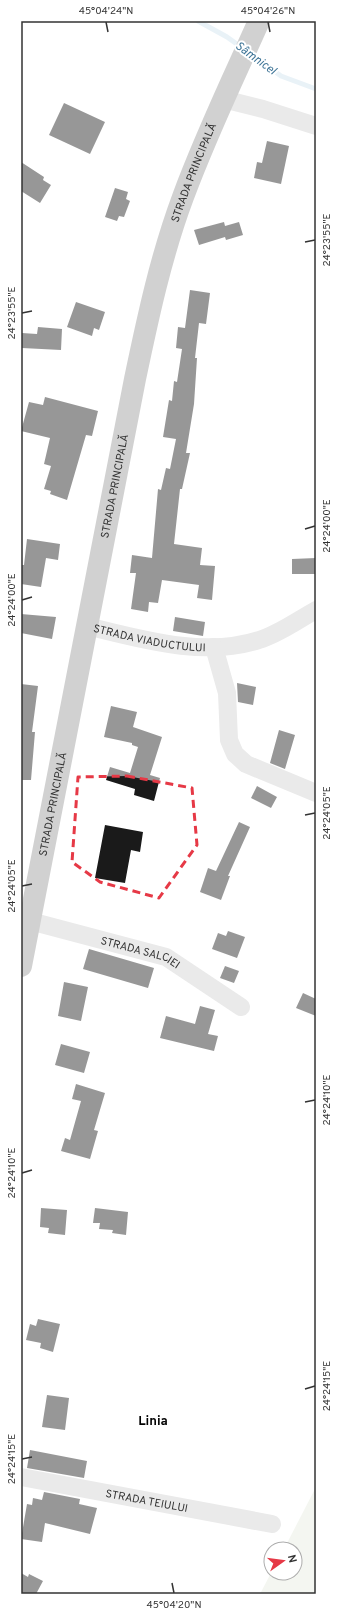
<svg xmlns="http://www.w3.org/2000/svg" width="337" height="1615" font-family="Overpass,sans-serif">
	<rect width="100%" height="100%" fill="#fff"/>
	<!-- green -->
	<path fill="#e6ecdf" d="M316 1487V1594H260L271 1573H295V1549H284Z"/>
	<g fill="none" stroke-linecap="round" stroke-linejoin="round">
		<!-- stream -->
		<path stroke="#cfe2ee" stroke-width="5" d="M198 21 227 37 241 47
			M251 54 281 76 316 89"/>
	</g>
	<!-- building -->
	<path fill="#1a1a1a" d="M64 103 105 122 90 154 49 135Z
		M267 141 289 146 281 184 254 178 257 162 262 163Z
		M21 162 44 177 43 180 51 185 40 203 21 191Z
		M115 188 128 192 126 199 130 201 124 217 119 216 117 221 105 217Z
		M224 222 225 226 239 222 243 235 226 240 225 237 199 245 194 230Z
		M190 290 210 293 206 324 199 323 195 358H197L194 404 186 453H190L182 489H180L174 544 202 548 200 565 215 566 212 600 197 598 199 585 162 580 158 603 149 602 148 612 131 609 136 573H130L132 555 152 558 158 489 161 490 166 468 170 469 176 439 163 437 169 400 172 401 174 381 177 382 182 349 176 348 178 327 185 328Z
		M76 302 105 312 99 330 94 328 92 336 67 327Z
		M38 327 62 329 61 350 22 348V333L37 334Z
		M45 397 98 411 92 436 86 435 67 500 50 494 51 491 44 489 51 466 44 464 50 438 21 431 29 402 43 405Z
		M27 539 60 544 58 560 46 558 41 587 21 584V565H24Z
		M316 558V574H292V559Z
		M21 614 56 617 52 639 21 633Z
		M175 617 205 622 203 636 173 631Z
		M237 683 256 687 253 705 238 702Z
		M21 684 38 686 32 732H35L31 780H21Z
		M111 706 137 712 133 727 162 737 150 775 160 778 154 801 134 795 135 789 106 780 110 767 130 773 138 747 132 745V743L104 737Z
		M279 730 295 735 285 769 270 763Z
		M257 786 277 797 271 808 251 798Z
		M239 822 250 827 228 876H230L221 900 200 892 208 868 216 871Z
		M105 825 143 832 140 852 131 850 125 883 95 878Z
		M228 931 245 937 237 958 212 949 218 933 226 936Z
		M89 949 154 968 148 988 83 969Z
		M225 966 239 971 234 983 220 978Z
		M64 982 88 987 81 1021 58 1016Z
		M303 993 316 999V1016L296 1008Z
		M200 1006 215 1010 208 1034 218 1036 214 1051 160 1038 166 1016 195 1024Z
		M61 1044 90 1052 84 1073 55 1065Z
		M76 1084 105 1093 94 1130 98 1131 90 1159 61 1151 65 1138 70 1140 81 1101 72 1099Z
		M41 1208 67 1210 65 1235 48 1233 49 1228 40 1227Z
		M95 1208 128 1212 126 1235 112 1233 113 1230 99 1229 100 1223H93Z
		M38 1319 60 1324 53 1352 40 1348 41 1343 26 1340 30 1324 36 1326Z
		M47 1395 69 1398 65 1430 42 1427Z
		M30 1450 87 1461 84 1478 27 1468Z
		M44 1492 80 1499 79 1504 97 1508 90 1534 45 1523 42 1542 21 1539 27 1504 32 1505 33 1498 42 1500Z
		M21 1573 28 1577 29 1574 43 1581 36 1594H21Z"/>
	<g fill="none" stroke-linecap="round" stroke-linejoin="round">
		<!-- minor -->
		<g stroke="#d0d0d0" stroke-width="18">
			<path d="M223 99 263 109 316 126"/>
			<path id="s1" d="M87 626C141 639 204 658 259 640 279 634 298 620 316 610"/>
			<path d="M214 647 227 693 229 740 235 754 246 764 316 793"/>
			<path id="s2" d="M30 921 166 957 241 1007"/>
			<path id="s3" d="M21 1477 272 1524"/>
		</g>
		<!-- highway -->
		<path stroke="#9a9a9a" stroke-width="22" id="s4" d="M21 966 135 379C148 317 161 256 183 197 205 137 233 79 259 21"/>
	</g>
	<!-- marked area -->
	<path d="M0 0H337V1615H0ZM127 776 192 788 197 845 159 898 100 882 72 862 78 777Z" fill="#fff" fill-opacity=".55" fill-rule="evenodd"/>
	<path fill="none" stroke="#e63946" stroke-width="3" stroke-dasharray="8 5" stroke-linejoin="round" d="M127 776 192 788 197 845 159 898 100 882 72 862 78 777Z"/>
	<!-- ticks -->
	<path fill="none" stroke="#333" stroke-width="1.5" d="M106 22 108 32M268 22 270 32M305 242 315 240M22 313 32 311M305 529 315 526M22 600 32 597M305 815 315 813M22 886 32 884M305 1102 315 1100M22 1173 32 1170M305 1389 315 1386M22 1459 32 1457M172 1583 174 1593"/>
	<g text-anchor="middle" stroke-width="4" stroke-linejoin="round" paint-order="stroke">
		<!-- street labels -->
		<g font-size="11" fill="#333" stroke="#fff">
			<text dy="4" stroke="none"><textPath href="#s4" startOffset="813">STRADA PRINCIPALĂ</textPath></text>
			<text dy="4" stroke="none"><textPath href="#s4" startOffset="489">STRADA PRINCIPALĂ</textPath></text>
			<text dy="4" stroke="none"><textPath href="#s1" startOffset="64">STRADA VIADUCTULUI</textPath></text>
			<text dy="4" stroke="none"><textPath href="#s4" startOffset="165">STRADA PRINCIPALĂ</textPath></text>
			<text dy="4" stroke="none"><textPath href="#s2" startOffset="115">STRADA SALCIEI</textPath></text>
			<text dy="4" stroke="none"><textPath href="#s3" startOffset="128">STRADA TEIULUI</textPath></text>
		</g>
		<!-- water labels -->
		<g font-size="12" font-style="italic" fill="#3f7597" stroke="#fff">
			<text transform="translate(256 58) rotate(36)" y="4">Sâmnicel</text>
		</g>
		<!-- quarter labels -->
		<g font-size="13" font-weight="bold" fill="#000" stroke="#fff">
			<text x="153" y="1425">Linia</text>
		</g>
	</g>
	<!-- border -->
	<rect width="337" height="1615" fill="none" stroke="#ffffff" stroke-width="44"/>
	<!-- north arrow -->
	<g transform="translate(283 1561) rotate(76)"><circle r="19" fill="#ffffff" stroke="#adadad"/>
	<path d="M0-3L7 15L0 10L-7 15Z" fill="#e63946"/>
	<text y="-6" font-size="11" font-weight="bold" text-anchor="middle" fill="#333333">N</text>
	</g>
	<rect x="22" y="22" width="293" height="1571" fill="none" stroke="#333" stroke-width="1.5"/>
	<g font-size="10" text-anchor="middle" fill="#333">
		<text x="106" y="14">45°04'24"N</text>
		<text x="268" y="14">45°04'26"N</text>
		<text transform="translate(326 240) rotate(-90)" y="4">24°23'55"E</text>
		<text transform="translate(11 313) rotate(-90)" y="4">24°23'55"E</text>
		<text transform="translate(326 526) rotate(-90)" y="4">24°24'00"E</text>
		<text transform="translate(11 600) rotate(-90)" y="4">24°24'00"E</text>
		<text transform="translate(326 813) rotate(-90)" y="4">24°24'05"E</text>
		<text transform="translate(11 886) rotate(-90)" y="4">24°24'05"E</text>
		<text transform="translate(326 1100) rotate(-90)" y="4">24°24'10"E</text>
		<text transform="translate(11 1173) rotate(-90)" y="4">24°24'10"E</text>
		<text transform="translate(326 1386) rotate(-90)" y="4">24°24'15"E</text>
		<text transform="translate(11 1459) rotate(-90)" y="4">24°24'15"E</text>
		<text x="174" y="1608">45°04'20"N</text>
	</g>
</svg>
